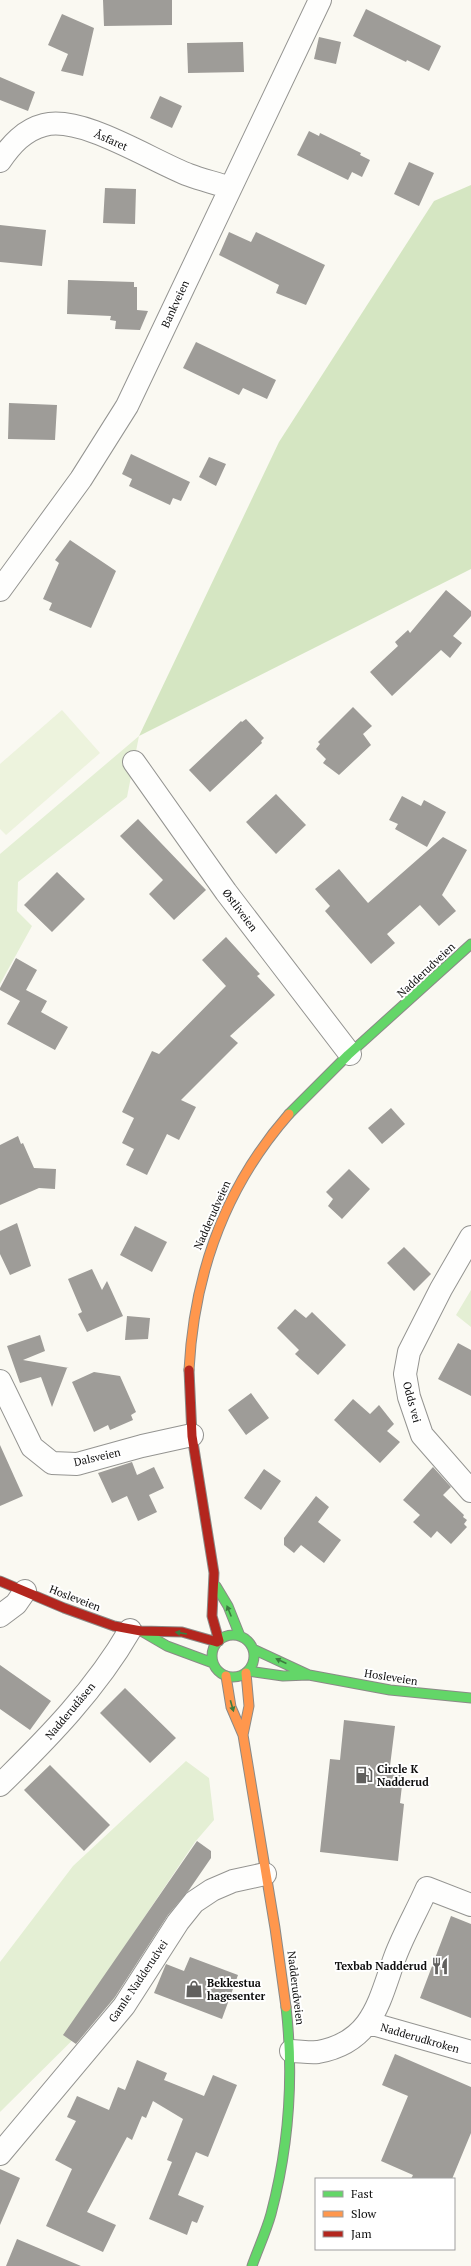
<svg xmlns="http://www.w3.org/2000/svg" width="471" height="2266" font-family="'PT Serif',serif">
	<rect width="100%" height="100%" fill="#faf9f2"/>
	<!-- green -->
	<path fill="#e4efd4" d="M139 736 127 797 18 882 17 911 32 926 0 984V854Z
		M471 1290V1327L456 1315Z
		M186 1761 209 1778 214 1820 195 1842 98 1986 115 1998 0 2112V1962L73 1866Z"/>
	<!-- forest -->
	<path fill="#d5e6c2" d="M471 185V569L139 736 279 442 434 201Z"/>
	<!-- pitch -->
	<path fill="#edf3dd" d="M62 710 100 753 6 835 0 829V764Z"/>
	<!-- building -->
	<path fill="#9e9c98" d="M103 0H172V25L104 26Z
		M366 9 441 46 429 71 407 60 406 62 353 36Z
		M62 14 94 28 83 76 61 71 68 54 48 45Z
		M319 37 341 42 336 64 314 59Z
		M243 42 244 72 188 73 187 43Z
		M0 77 35 92 28 111 0 100Z
		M160 96 182 106 172 128 150 118Z
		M309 131 319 136 320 133 361 153 360 155 370 160 362 177 352 172 348 180 297 155Z
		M409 162 434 173 419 206 394 194Z
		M105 188 136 189 135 224 103 223Z
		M0 225 46 230 42 266 0 262Z
		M229 232 251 242 256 232 325 265 306 305 276 293 279 285 219 255Z
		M68 280 134 282V287H137V310L148 311 140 330 115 329 116 321 110 320 111 316 67 314Z
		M196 342 276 380 267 399 243 388 239 395 183 368Z
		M9 403 57 405 55 440 8 439Z
		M131 454 190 482 181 501 173 498 170 505 129 486 132 479 122 474Z
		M209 457 226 464 216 486 199 477Z
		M70 540 116 571 91 628 49 610 52 603 43 599 59 563 55 560Z
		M446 590 471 611V616L453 636 462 643 450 658 441 650 392 696 370 672 398 646 395 642 408 630 410 633Z
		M353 707 372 726 363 734 371 745 339 775 323 763 326 759 316 749 320 744 318 742Z
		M246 719 264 738 261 741 262 743 210 792 189 770 241 721 242 722Z
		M276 794 306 825 276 854 246 822Z
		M402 796 421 806 424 800 446 812 427 847 395 829 398 824 389 820Z
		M138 819 206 890 174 920 149 894 163 880 120 836Z
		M443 837 467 850 442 895 456 911 439 926 420 905 387 934 395 943 371 964 325 911 330 906 315 889 339 869 368 903Z
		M57 872 85 899 52 932 24 905Z
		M226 937 260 974 257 976 275 995 230 1036 238 1043 181 1100 196 1107 179 1140 167 1134 147 1175 126 1165 134 1149 122 1143 134 1118 122 1112 152 1051 159 1054 226 986 202 960Z
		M16 958 37 970 26 990 47 1001 41 1012 68 1027 55 1050 7 1024 20 1001 0 990V988Z
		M391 1108 405 1124 382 1144 368 1128Z
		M18 1136 21 1144 23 1143 34 1168 56 1169 55 1189 39 1188 0 1205V1145Z
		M349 1169 370 1189 342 1219 328 1206 333 1199 326 1192Z
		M17 1223 31 1266 10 1275 0 1254V1231Z
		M135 1226 167 1242 152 1272 120 1255Z
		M404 1247 431 1274 414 1291 387 1263Z
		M92 1269 102 1290 107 1281 123 1316 87 1332 78 1314 82 1312 68 1279Z
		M295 1309 306 1318 312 1312 346 1345 318 1375 295 1354 299 1350 277 1328Z
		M127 1316 150 1318 148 1339 125 1340Z
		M40 1335 45 1351 23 1360 69 1368H67L52 1407 41 1377 20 1383 7 1346Z
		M458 1343 471 1350V1396L438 1379Z
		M94 1372 120 1376 136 1412 131 1415 133 1420 110 1430 108 1425 94 1432 72 1382Z
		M251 1393 269 1418 246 1435 228 1410Z
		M353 1399 370 1414 379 1405 394 1424 387 1431 400 1442 380 1463 334 1420Z
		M0 1445 23 1496 0 1506Z
		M132 1462 137 1475 154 1467 164 1488 149 1495 157 1512 138 1521 127 1496 112 1503 98 1473Z
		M433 1467 451 1487 443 1495 464 1515 463 1517 467 1520 464 1524 467 1527 451 1544 437 1531 431 1538 413 1522 420 1515 403 1500Z
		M264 1469 281 1481 261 1510 244 1498Z
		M316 1496 329 1507 318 1522 341 1540 324 1563 301 1545 294 1553 284 1545V1538Z
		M0 1665 51 1701 30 1730 0 1709Z
		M125 1688 176 1738 150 1763 100 1713Z
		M344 1720 395 1726 390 1766 404 1768 400 1803 404 1804 398 1861 320 1852 330 1759 340 1760Z
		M50 1765 110 1825 84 1851 24 1790Z
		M197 1841 211 1851V1858L189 1890 168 1915 115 1997 76 2044 63 2035Z
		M451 1916 471 1924V2018L420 1998Z
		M190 1957 238 1975 222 2019 154 1993 166 1964 184 1971Z
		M395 2054 471 2087V2133L452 2179H411L413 2175 381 2161 408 2096 382 2085Z
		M137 2060 167 2073 164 2080 204 2096 213 2075 237 2085 208 2157 196 2152 178 2195 204 2206 197 2223 192 2221 187 2235 149 2219 172 2162 167 2160 183 2119 153 2101 146 2118 142 2116 132 2140 127 2137 87 2212 116 2225 103 2252 46 2226 72 2169 55 2160 76 2121 67 2117 77 2096 109 2110 118 2087 125 2090Z
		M0 2169 20 2178 0 2225Z
		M17 2239 81 2266H6Z"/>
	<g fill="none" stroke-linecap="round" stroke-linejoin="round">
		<!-- street casing -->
		<g stroke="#949491" stroke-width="24">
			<path id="street" d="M0 161C11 145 24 130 44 125 82 115 152 161 189 175 202 180 216 183 230 188
				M0 590 81 479 127 406 320 0
				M134 762 226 892 350 1054
				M471 1237 441 1289 409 1352 405 1374 409 1397 422 1435 471 1491
				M0 1381 32 1447 52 1463 77 1464 142 1446 192 1435
				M0 1616 16 1604 25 1591
				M0 1785C48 1738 96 1689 130 1630
				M369 2023 471 2052
				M291 2051C299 2051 310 2053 318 2052 373 2042 379 2001 395 1957 404 1933 417 1911 427 1888L471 1905
				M0 2154 124 2006 178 1922 194 1902 212 1890 233 1881 265 1874"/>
		</g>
		<!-- fast casing -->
		<g stroke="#8b8a87" stroke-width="11">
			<path id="fast" d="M289 1114 348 1055 471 944
				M216 1586 228 1606 240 1636
				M143 1632 167 1646 213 1663
				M212 1656a21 21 0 1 1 42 0a21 21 0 1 1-42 0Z
				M253 1649 309 1675 390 1690 471 1698
				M248 1671 283 1676 308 1675
				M252 2266C258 2249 266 2232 271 2214 289 2146 294 2077 286 2007"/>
		</g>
		<!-- slow casing -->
		<g stroke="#8b8a87" stroke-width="11">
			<path id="slow" d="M189 1370C194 1274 225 1187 289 1114
				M226 1676 231 1707 243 1735 275 1928 286 2007
				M243 1735 249 1706 246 1673"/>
		</g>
		<!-- jam casing -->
		<g stroke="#8b8a87" stroke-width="11">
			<path id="jam" d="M189 1370 192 1436 214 1573 212 1616 219 1641
				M0 1581 64 1608 114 1626 141 1631 182 1632 217 1642"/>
		</g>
		<!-- street -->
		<use href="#street" stroke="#fefefd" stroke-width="22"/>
		<!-- fast -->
		<use href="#fast" stroke="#63d668" stroke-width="9"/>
		<!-- slow -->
		<use href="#slow" stroke="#ff974d" stroke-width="9"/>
		<!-- jam -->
		<use href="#jam" stroke="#b3261e" stroke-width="9"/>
	</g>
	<!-- one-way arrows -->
	<defs><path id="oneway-solid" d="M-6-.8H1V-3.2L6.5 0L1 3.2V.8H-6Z"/></defs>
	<g fill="#3d7c40">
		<use href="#oneway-solid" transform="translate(229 1611) rotate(-112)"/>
		<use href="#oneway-solid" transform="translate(181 1633) rotate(-171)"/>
		<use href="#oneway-solid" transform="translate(281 1661) rotate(-155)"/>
		<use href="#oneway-solid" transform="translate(232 1706) rotate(74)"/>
	</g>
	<!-- icons -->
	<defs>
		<g id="fuel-bare" transform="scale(1.38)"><path d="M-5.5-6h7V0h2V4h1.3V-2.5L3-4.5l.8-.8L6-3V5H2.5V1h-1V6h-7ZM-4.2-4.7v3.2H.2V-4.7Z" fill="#61605e" stroke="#fff" stroke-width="2.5" paint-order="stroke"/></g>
		<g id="restaurant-bare" transform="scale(1.38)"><path d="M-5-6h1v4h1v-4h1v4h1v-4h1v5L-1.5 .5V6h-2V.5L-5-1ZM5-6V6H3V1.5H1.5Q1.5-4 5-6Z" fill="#61605e" stroke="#fff" stroke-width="2.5" paint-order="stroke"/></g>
		<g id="shop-bare" transform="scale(1.38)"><path d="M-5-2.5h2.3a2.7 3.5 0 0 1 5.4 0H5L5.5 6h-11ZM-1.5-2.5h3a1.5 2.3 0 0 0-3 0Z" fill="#61605e" stroke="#fff" stroke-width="2.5" paint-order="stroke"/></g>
	</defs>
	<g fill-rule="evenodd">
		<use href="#fuel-bare" x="364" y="1775"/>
		<use href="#restaurant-bare" x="440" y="1966"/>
		<use href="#shop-bare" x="194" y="1989"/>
	</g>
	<g text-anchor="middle" stroke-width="4" stroke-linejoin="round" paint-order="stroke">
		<!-- street labels -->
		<g font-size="11" fill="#0e0e0e" stroke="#fff">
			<text transform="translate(111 140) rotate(24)" y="4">Åsfaret</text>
			<text transform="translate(175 304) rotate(-65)" y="4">Bankveien</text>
			<text transform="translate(240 910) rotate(53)" y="4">Østliveien</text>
			<text transform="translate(426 970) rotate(-43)" y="4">Nadderudveien</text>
			<text transform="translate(212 1215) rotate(-66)" y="4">Nadderudveien</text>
			<text transform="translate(412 1402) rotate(75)" y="4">Odds vei</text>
			<text transform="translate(97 1457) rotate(-13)" y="4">Dalsveien</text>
			<text transform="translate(75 1598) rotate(21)" y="4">Hosleveien</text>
			<text transform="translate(391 1677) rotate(9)" y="4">Hosleveien</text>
			<text transform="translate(70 1711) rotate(-50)" y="4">Nadderudåsen</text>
			<text transform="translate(138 1981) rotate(-56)" y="4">Gamle Nadderudvei</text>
			<text transform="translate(296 1988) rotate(83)" y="4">Nadderudveien</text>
			<text transform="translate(420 2038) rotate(16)" y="4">Nadderudkroken</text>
		</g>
		<!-- poi labels -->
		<g font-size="11" font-weight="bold" fill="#0e0e0e" stroke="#fff" text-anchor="start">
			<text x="377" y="1773">Circle K<tspan x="377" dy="13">Nadderud</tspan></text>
			<text x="427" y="1970" text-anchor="end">Texbab Nadderud</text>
			<text x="207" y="1987">Bekkestua<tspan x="207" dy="13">hagesenter</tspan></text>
		</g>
	</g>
	<!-- legend -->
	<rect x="315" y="2178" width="140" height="72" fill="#ffffff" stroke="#9f9f9f"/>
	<rect x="323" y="2191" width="20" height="6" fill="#63d668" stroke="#9f9f9f"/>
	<text x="351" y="2198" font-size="12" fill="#0e0e0e">Fast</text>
	<rect x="323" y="2211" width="20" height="6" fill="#ff974d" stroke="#9f9f9f"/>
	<text x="351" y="2218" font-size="12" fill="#0e0e0e">Slow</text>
	<rect x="323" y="2231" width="20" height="6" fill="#b3261e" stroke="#9f9f9f"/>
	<text x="351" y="2238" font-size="12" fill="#0e0e0e">Jam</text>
</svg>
